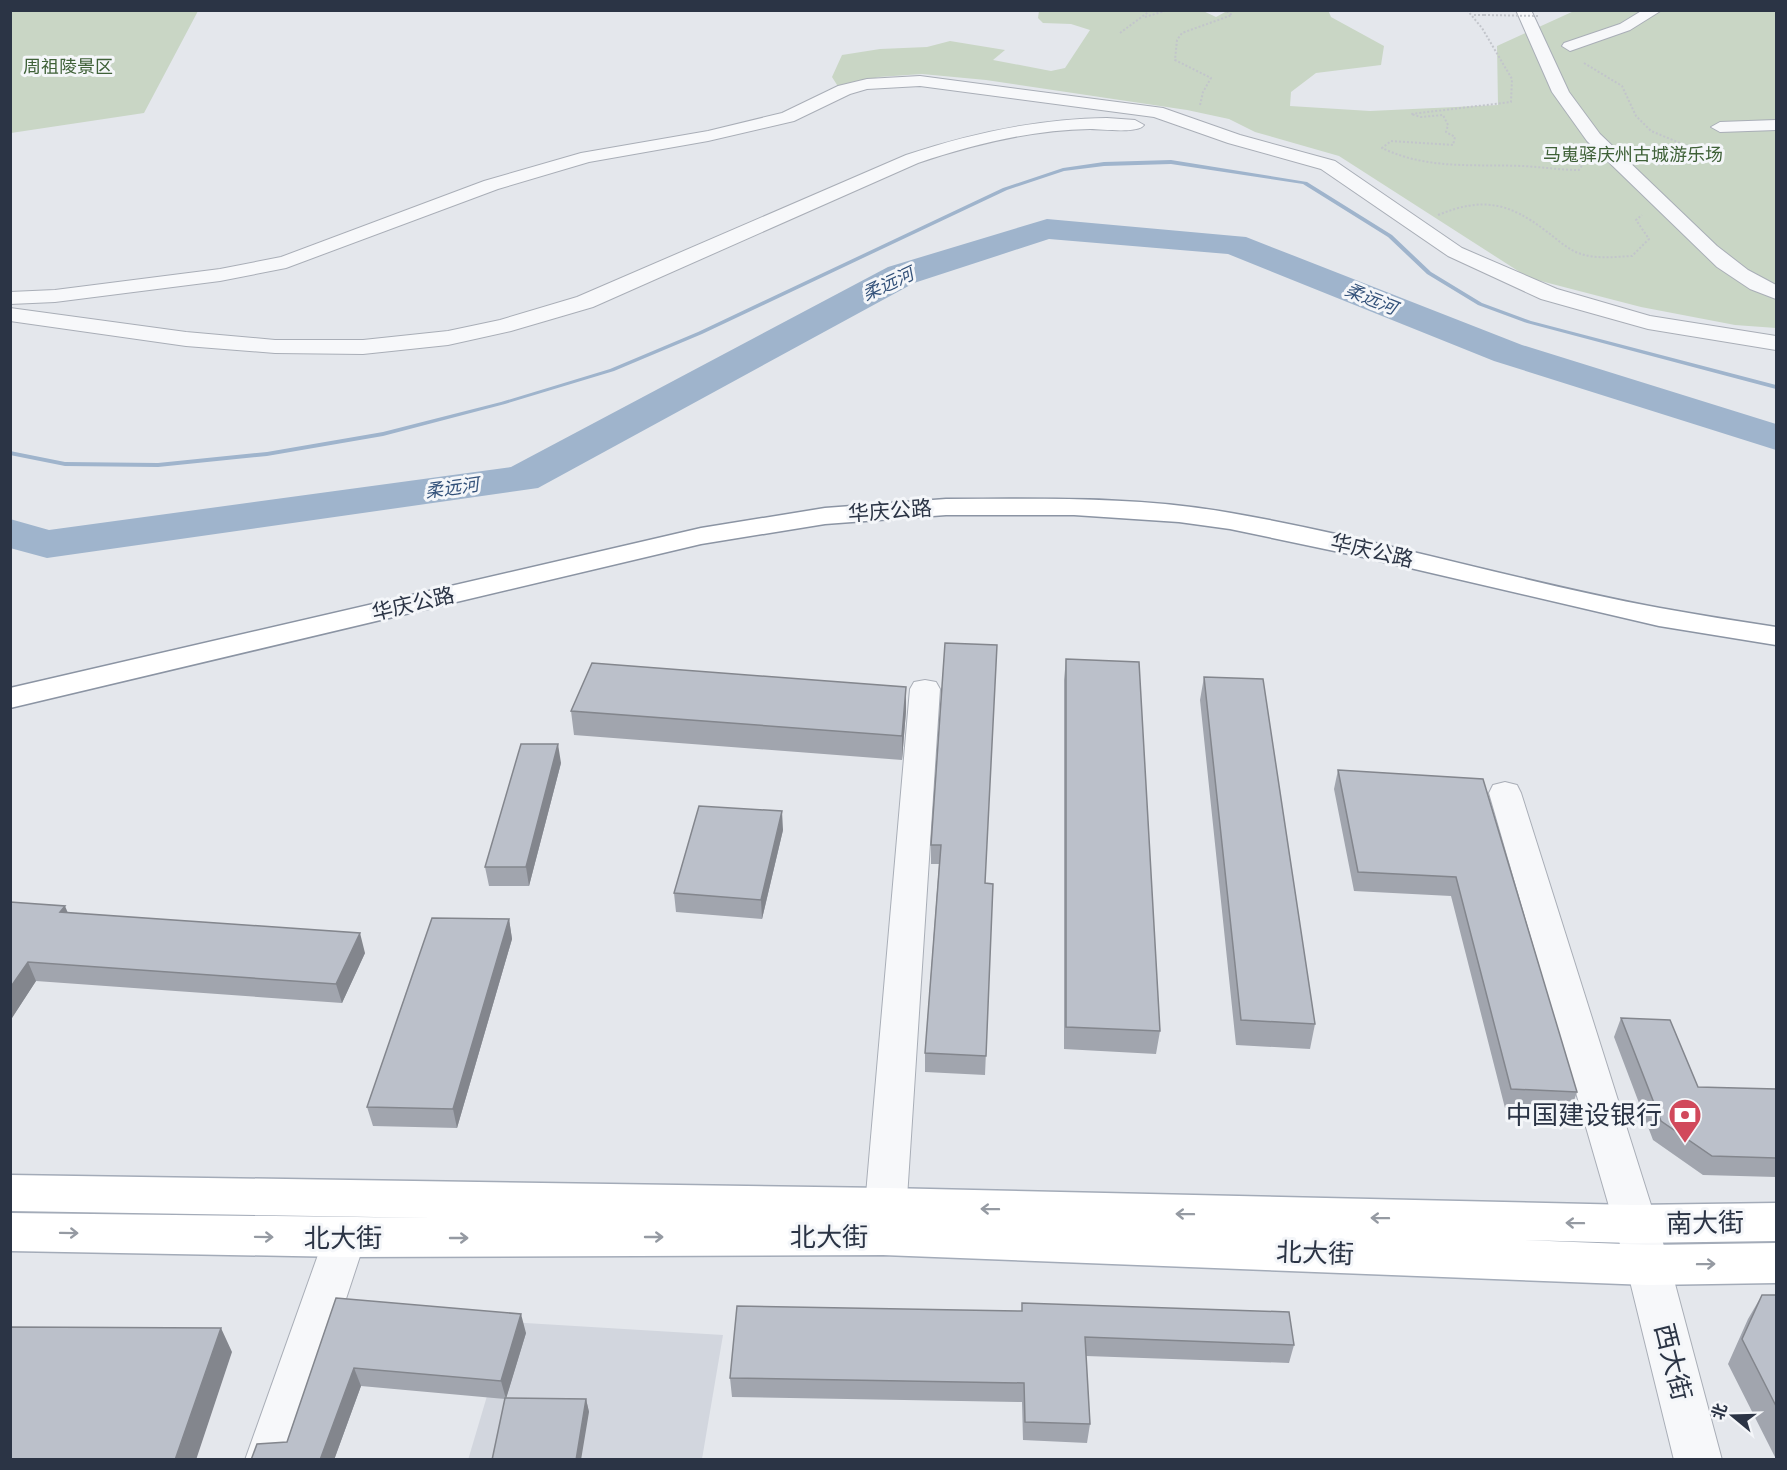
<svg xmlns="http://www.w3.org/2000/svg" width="1787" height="1470" font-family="Inter,'Noto Sans SC',sans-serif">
	<rect width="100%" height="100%" fill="#e4e7ec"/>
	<!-- built -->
	<path fill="#d2d6de" d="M509 1322 723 1335 702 1459 468 1460Z"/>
	<!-- green -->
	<path fill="#c9d6c5" d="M1201 10 1216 17 1227 11 1328 10 1331 17 1384 46 1381 65 1316 73 1291 92 1290 106 1370 111 1498 105 1497 46 1574 11H1776V328L1735 325 1641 307 1529 278 1339 156 1255 132 1229 119 1187 110 986 80 922 74 879 77 839 88 832 77 842 55 880 49 927 47 950 41 1005 50 993 60 1051 71 1065 68 1090 30 1071 24 1043 23 1038 18 1039 11Z
		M10 11 11 10 198 11 144 113 11 133Z"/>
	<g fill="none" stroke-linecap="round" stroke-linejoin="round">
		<!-- stream -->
		<path fill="#9fb4cc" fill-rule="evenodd" d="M1171 160 1307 182 1392 235 1431 272 1482 303 1531 321 1776 385V389L1527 323 1478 305 1427 274 1388 237 1303 184 1171 164 1104 166 1064 171 1007 190 702 334 614 371 505 404 383 436 267 456 158 467 65 466 10 455V451L65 462 158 463 267 452 383 432 501 402 610 369 698 332 1003 188 1063 168 1104 162Z"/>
		<!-- river -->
		<path fill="#9fb4cc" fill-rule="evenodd" d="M1047 219 1246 237 1522 345 1776 424V450L1494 361 1228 254 1049 239 914 283 538 488 47 558 10 548V519L49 530 511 467 888 267Z"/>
		<!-- minor casing -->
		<g stroke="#a9aeb7" stroke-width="2">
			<path id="minor" d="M1516 10H1531L1569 92 1600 134 1717 246 1748 270 1776 285V299L1750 289 1717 267 1587 141 1552 92Z
				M1643 10H1662L1630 30 1570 51 1562 46 1564 43 1620 24Z
				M920 76 1163 108 1240 135 1335 161 1462 248 1557 289 1650 316 1776 336V350L1648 329 1541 299 1448 256 1321 169 1228 143 1154 117 920 86 867 89 850 94 794 121 708 141 589 162 498 189 286 268 220 281 55 302 10 304V292L55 290 220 269 281 257 484 181 581 153 708 131 782 113 838 86 867 79Z
				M1107 118 1135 120 1144 125C1138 134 1102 129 1090 129 1031 130 974 144 918 163L593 307 511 331 448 345 363 354 275 353 186 346 10 321V308L186 332 275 340H363L448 331 500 320 577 297 906 155C972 133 1037 119 1107 118Z
				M1776 120V130L1720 132 1711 127 1720 122Z
				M925 680 936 682 940 689 905 1229 899 1242 884 1247 869 1242 863 1229 910 689 914 682Z
				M1505 782 1517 785 1521 793 1670 1265 1722 1460H1674L1626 1265 1489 793 1493 785Z
				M345 1220 360 1225 366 1238 293 1460H245L324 1238 330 1225Z"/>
		</g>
		<!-- major casing -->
		<g stroke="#a3abb8" stroke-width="3">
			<path id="major" d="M10 1175 886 1188 1633 1205 1776 1203V1241L1633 1243 1523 1240 1648 1245 1776 1243V1283L1648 1285 883 1255 345 1257 10 1251V1213L436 1218 10 1211Z"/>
		</g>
		<!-- highway casing -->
		<g stroke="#8b94a3" stroke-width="3">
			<path id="highway" d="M946 499C1041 499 1137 496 1231 513 1375 538 1516 581 1660 608 1698 615 1737 621 1776 627V645L1659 626 1363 557 1230 529 1179 522 1074 515H946L825 524 701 544 10 708V688L701 528 825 508Z"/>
		</g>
		<!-- path -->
		<path stroke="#c2c5cb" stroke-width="2" stroke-dasharray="2 2" stroke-linecap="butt" d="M1325 10H1349
			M1467 10 1482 28 1512 79 1511 102 1411 114 1421 117 1443 115 1448 125 1446 132 1455 137 1453 145 1391 141 1382 148C1428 170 1474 164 1523 166 1542 167 1560 170 1579 170L1585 160
			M1474 15H1484
			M1145 17 1168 10
			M1120 33 1151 10
			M1584 63 1622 86 1636 116 1651 131 1697 150 1698 157 1683 162 1655 165
			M1200 105 1203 92 1211 78 1175 60 1177 40 1182 33 1232 15 1225 10
			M1438 215C1482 197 1508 202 1546 231 1557 239 1568 250 1581 254 1597 259 1615 257 1632 256L1649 239 1636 220 1642 215"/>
		<!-- minor -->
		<use href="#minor" fill="#f7f8fa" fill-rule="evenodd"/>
		<!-- major -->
		<use href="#major" fill="#fff" fill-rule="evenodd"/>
		<!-- highway -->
		<use href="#highway" fill="#fff" fill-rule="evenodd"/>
		<!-- path-bridge -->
		<path stroke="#c2c5cb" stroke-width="2" stroke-dasharray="2 2" stroke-linecap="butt" d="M1484 15 1540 16"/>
	</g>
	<!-- wall -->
	<path fill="#a1a5ae" d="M945 643 985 883 993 884 985 1075 925 1072V1053L939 864H931V845Z
		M1066 659 1160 1031 1156 1054 1064 1049V680Z
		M1204 677 1315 1024 1310 1049 1236 1045 1200 700Z
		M571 711H906L902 760 574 735Z
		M561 763 529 886H489L485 867Z
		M1338 770 1483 779 1577 1092 1570 1112 1505 1108 1451 896 1354 891 1334 789Z
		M783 830 762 919 676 912 674 893Z
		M10 902 68 913 365 953 342 1003 36 981 10 1021Z
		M509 919 512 939 457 1128 373 1126 367 1107Z
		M1621 1018 1698 1087 1776 1089V1177L1703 1175 1653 1140 1614 1037Z
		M1762 1295H1776V1459L1728 1364 1748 1319Z
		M336 1298 526 1333 506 1398 586 1399 589 1412 505 1399 361 1386 334 1460H251L287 1442Z
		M1022 1303 1294 1345 1289 1363 1086 1356 1090 1424 1087 1443 1023 1440 1022 1402 732 1397 730 1378 1022 1311Z"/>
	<!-- shaded-wall -->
	<path fill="#83868d" d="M906 687V711L902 760V736Z
		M558 744 561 763 529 886 526 867Z
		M782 811 783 830 762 919 761 900Z
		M65 906 73 925 60 912Z
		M509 919 512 939 457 1128 453 1109Z
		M360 933 365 953 342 1003 336 984Z
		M28 962 36 981 10 1021V988Z
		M521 1314 526 1333 506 1399 501 1381Z
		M221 1328 232 1352 196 1460H175Z
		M354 1368 361 1386 334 1460H320Z
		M586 1399 589 1412 581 1460H576Z"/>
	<!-- building -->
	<path fill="#bbc0ca" stroke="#83868d" stroke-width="1.5" d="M945 643 997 645 985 883 993 884 986 1056 925 1053 941 845H931Z
		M1066 659 1139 662 1160 1031 1066 1027Z
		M592 663 906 687 902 736 571 711Z
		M1204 677 1263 679 1315 1024 1241 1020Z
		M521 744H558L526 867H485Z
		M1338 770 1483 779 1577 1092 1511 1089 1456 877 1358 872Z
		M699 806 782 811 761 900 674 893Z
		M10 902 65 906 60 912 360 933 336 984 28 962 10 988Z
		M432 918 509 919 453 1109 367 1107Z
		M1621 1018 1670 1020 1698 1087 1776 1089V1158L1712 1156 1661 1121Z
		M1762 1295H1776V1406L1742 1339Z
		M336 1298 521 1314 501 1381 354 1368 320 1460H251L257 1444 287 1442Z
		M1022 1303 1289 1312 1294 1345 1085 1337 1090 1424 1025 1422 1024 1383 730 1378 737 1306 1022 1311Z
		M10 1327 221 1328 175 1460H10Z
		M505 1398 586 1399 576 1460H492Z"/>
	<!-- one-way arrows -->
	<defs><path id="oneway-shaft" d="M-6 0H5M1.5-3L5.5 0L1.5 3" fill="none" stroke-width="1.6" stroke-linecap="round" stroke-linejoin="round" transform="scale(1.5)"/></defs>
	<g stroke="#959aa2">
		<use href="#oneway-shaft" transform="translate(990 1209) rotate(-179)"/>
		<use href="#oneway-shaft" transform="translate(1185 1214) rotate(-179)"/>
		<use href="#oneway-shaft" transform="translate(1380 1218) rotate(-179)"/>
		<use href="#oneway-shaft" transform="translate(1575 1223) rotate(-179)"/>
		<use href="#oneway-shaft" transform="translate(69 1233) rotate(1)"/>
		<use href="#oneway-shaft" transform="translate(264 1237) rotate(1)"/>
		<use href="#oneway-shaft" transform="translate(654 1237)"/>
		<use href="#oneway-shaft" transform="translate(459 1238)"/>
		<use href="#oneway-shaft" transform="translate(1706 1264) rotate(-1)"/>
	</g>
	<!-- icons -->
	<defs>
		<g id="bank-pin" transform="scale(1.725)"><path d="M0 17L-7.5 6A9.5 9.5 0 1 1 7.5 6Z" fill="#d1495b" stroke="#f4f6f9"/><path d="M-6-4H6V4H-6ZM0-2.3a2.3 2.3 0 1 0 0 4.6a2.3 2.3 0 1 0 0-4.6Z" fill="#fff"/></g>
	</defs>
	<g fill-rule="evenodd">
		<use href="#bank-pin" x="1685" y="1115"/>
	</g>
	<g text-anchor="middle" stroke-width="6" stroke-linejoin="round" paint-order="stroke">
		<!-- far-park labels -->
		<g font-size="18" fill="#3f6138" stroke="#f4f6f9">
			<text x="68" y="73">周祖陵景区</text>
			<text x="1633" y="161">马嵬驿庆州古城游乐场</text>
		</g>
		<!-- far-water labels -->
		<g font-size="18" font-style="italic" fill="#34527a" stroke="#f4f6f9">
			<text transform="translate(888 284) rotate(-25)" y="6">柔远河</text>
			<text transform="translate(1371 299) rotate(22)" y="6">柔远河</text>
			<text transform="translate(452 488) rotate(-8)" y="6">柔远河</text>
		</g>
		<!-- street labels -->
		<g font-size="21" fill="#2b3445" stroke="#f4f6f9">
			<text transform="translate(890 511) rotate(-4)" y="7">华庆公路</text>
			<text transform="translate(1372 551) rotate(13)" y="7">华庆公路</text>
			<text transform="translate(413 604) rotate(-13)" y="7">华庆公路</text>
		</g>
		<!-- near-poi labels -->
		<g font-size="26" fill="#2b3445" stroke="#f4f6f9" text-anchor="end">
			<text x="1662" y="1124">中国建设银行</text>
		</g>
		<!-- near-street labels -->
		<g font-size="26" fill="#2b3445" stroke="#f4f6f9">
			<text transform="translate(1705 1223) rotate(-1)" y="9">南大街</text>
			<text x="829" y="1246">北大街</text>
			<text x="343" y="1247">北大街</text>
			<text transform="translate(1315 1253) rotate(2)" y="9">北大街</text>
			<text transform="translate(1673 1362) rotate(76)" y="9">西大街</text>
		</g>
	</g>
	<!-- border -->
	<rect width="1787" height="1470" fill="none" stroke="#2b3445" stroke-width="24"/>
	<!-- north arrow -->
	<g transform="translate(1733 1416) rotate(289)" stroke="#f4f6f9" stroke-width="4.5" paint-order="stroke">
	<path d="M0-4.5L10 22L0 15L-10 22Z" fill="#2b3445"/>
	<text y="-9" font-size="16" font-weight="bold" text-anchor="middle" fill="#2b3445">北</text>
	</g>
</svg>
